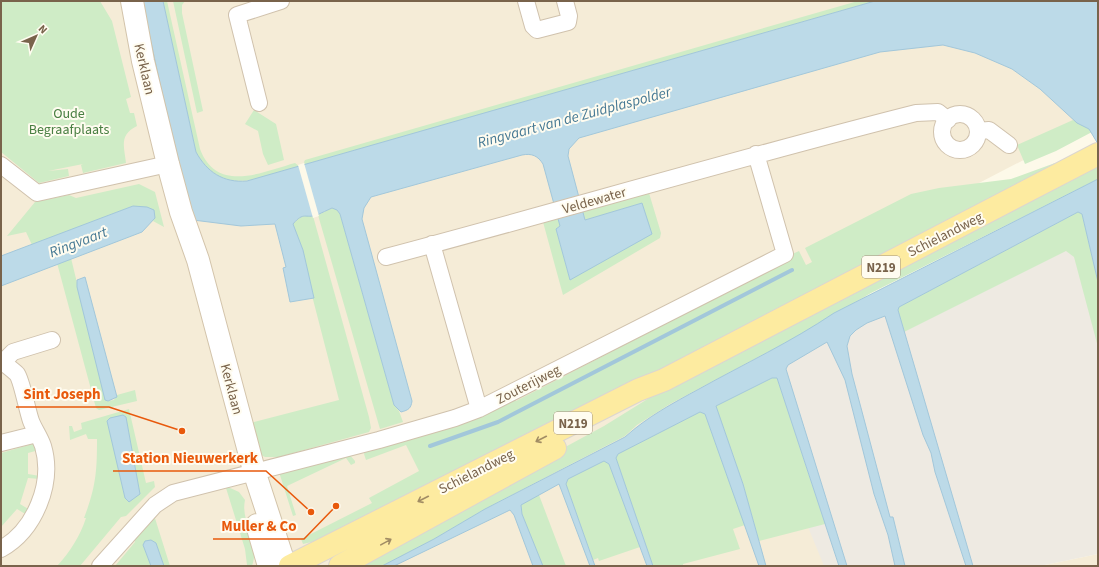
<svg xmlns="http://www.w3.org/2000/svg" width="1099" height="567" font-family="'Source Sans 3',sans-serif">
	<rect width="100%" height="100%" fill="#fdf9e9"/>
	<!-- residential -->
	<path fill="#f5ecd7" d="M1 1H1098L1091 125 875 237 826 566H1Z
		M1098 554V566H1040Z"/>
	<!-- industrial -->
	<path fill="#eeeae2" d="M1098 192V554L1040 566H824L746 375Z"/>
	<!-- green -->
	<path fill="#cfecc6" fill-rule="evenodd" d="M1 1H100L112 21 131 97 126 99 130 113H134L137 126C119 135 124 146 126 163L83 173 81 165 83 164 48 171 68 169 69 176 39 183 1 152Z
		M163 1H167L200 149C217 194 262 172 295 163L299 166C259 178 222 198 196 152Z
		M173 1H185L182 5V13L203 111 197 113Z
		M858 1H875L310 163 305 165 304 162 305 160Z
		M254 110 276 124 284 160 268 165 263 154 258 131 245 124Z
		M1073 120 1089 129 1092 132 1056 151 1025 164 1017 145Z
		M1098 162V179L871 293 798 336 670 404 637 425 625 436 485 509 434 539 382 566H359L545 458 604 426 675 382Z
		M1055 163 1057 166 500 453 419 488 316 541 303 544 301 539 372 503 369 498 419 471 406 445 366 460 364 454 365 451 514 397 516 401 777 266 775 262 799 251 806 265 812 262 805 248 911 194 939 188 1011 179Z
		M139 184 155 192 164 227 153 221 155 218 133 206 32 245 26 232 7 236 35 202 69 195 76 198Z
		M649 193 661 233 660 238 563 295 543 222 558 216 560 226 556 229 570 280 642 203 585 220 582 209Z
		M332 208 337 210 340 214 394 405 399 411 403 422 380 429 318 215Z
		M1078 212 1082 214 1098 282V347L1074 257 1066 251 904 332 898 310 899 307Z
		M307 215 313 216 369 417 371 428 369 432 279 457H265L261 455 250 423 339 400 309 284 303 250 293 224 300 217Z
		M71 258 91 341 108 401 114 400 117 395 135 390 137 401 99 410 96 408 57 263Z
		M772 378H777L825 524 759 541 743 484 716 406Z
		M129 409 146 483 154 481 155 487 126 516 121 517 80 566H57C70 552 80 536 86 518H84C96 487 97 471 97 439H88L86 434 70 440 69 426H72L74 432 82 429 81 423ZM126 417 140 494 125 498 117 460Z
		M700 412 705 414 745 525 733 529 740 549 683 564V566H653L616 458 618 454Z
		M36 443 39 450 28 453V474L40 476V479L28 478 20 504 30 510 27 515 17 509 1 527V453Z
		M349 454 355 461V463L351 465 346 458 287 486 296 515 293 516 279 472Z
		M604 461 609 464 640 547 599 561 598 558 593 560 566 484 568 479Z
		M228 487 239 492 245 500C240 523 261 541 252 566L247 565 245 549 226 488Z
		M539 495 566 566H543L522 514 521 504Z
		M154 515 170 566H164L156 543 143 545 151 566H115L135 542 134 535Z"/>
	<!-- water -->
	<path fill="#bcdae8" stroke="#a2c7da" d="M142 1H163L196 152C207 172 223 183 247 181L875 1H1098V144L1089 129 1077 123 1040 89 1012 69 975 53 943 45 880 52 579 138 569 149 568 156 585 220 642 203 652 234 570 280 556 229 560 226 543 164C538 156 532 153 522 155L371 197 364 208 362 219 412 401C411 408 409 410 401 412L394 405 340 214 337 210 332 208C327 210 322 213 317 215 305 219 304 211 293 224L303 250 314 298 290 302 283 268 286 267 275 224 241 226 193 220 161 88Z
		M1098 179V282L1082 214 1078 212 899 307 898 310 973 566H966L935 472 931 453 923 435 885 316 867 323 856 330 850 336 847 346 852 374 890 517H893L905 566H895L888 535 874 494 845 380 827 342 788 365 786 369 847 566H839L777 378H772L716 406 743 484 766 566H759L705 414 700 412 618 454 616 458 653 566H647L609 464 604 461 568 479 566 484 595 566H590L559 484 521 505 522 514 543 566H533L514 515 510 510 394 566H382L434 539 485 509 625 437C647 417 673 403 699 389 744 364 791 342 834 313Z
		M133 206 147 207 154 210 155 218 142 232 1 286V256Z
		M85 277 117 397 108 401 105 400 77 287V280Z
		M123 415 126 417 140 494 129 502 125 498 107 421 110 418Z
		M151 540 156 543 164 566H151L143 545 145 541Z"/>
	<!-- pier -->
	<path fill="#fdf9e9" d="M304 163 319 216 313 218 298 165Z"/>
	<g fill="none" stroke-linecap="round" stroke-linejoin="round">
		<!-- stream -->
		<path stroke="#a2c7da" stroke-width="4" d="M430 446 498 422 792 270"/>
		<!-- street casing -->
		<g stroke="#d0c2ad" stroke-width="18">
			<path id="street" d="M526 1 533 26 537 30 568 22 569 16 565 1
				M259 103 237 15 281 1
				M942 132a18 18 0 1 1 36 0a18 18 0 1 1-36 0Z
				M978 131 989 130 1009 145
				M1 165 37 193 168 164
				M432 244 479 409
				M386 257C563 210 738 158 916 113L938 112 948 120
				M1 362H3C7 366 13 370 17 374 22 381 27 410 31 421 34 429 40 437 43 446 54 483 35 530 1 549
				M3 362 13 352 52 340
				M1 443 37 434
				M100 566 155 505 173 493 379 440 455 418 479 409 785 254 756 154"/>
		</g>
		<!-- secondary casing -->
		<g stroke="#d3c4ab" stroke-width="24">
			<path id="secondary" d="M132 1 143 61 168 164 181 212 198 260 255 474 285 566
				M257 525 269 566"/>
		</g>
		<!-- primary casing -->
		<g stroke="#dcd6d0" stroke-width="24">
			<path id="primary" d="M290 566 638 390 664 380 1098 154
				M340 566 555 448"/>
		</g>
		<!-- street -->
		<use href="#street" stroke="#fff" stroke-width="16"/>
		<!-- secondary -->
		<use href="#secondary" stroke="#fff" stroke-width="22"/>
		<!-- primary -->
		<use href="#primary" stroke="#fdeba0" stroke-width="22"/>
	</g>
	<!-- one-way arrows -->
	<defs><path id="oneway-shaft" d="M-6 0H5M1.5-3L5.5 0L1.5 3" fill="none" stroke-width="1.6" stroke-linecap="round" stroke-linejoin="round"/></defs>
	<g stroke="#a18c64">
		<use href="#oneway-shaft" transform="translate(541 439) rotate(153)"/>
		<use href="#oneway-shaft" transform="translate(423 499) rotate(153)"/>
		<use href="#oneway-shaft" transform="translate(386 542) rotate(-29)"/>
	</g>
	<g text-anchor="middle" stroke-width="4" stroke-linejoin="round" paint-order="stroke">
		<!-- shield labels -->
		<g fill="#fffcf0" stroke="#a1917c" stroke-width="1">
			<rect x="862" y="256" width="38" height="22" rx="3"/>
			<rect x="554" y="412" width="38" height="22" rx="3"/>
		</g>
		<g font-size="13" font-weight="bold" fill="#79634b">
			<text x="881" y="272">N219</text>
			<text x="573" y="428">N219</text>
		</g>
		<!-- street labels -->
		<g font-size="14" fill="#79634b" stroke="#fffcf0">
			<text transform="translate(145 69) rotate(77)" y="5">Kerklaan</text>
			<text transform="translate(594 200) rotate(-16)" y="5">Veldewater</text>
			<text transform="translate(945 234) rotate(-27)" y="5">Schielandweg</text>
			<text transform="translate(528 384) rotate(-27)" y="5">Zouterijweg</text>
			<text transform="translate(232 389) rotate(75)" y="5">Kerklaan</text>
			<text transform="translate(476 471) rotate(-27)" y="5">Schielandweg</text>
		</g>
		<!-- park labels -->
		<g font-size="14" fill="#497f42" stroke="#fffcf0">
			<text x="69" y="118">Oude<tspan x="69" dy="16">Begraafplaats</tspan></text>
		</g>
		<!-- water labels -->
		<g font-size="15" font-style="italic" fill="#467994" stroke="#fffcf0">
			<text transform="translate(574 117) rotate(-15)" y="5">Ringvaart van de Zuidplaspolder</text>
			<text transform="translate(78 242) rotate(-21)" y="5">Ringvaart</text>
		</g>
	</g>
	<!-- callouts -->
	<path fill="none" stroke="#e8590c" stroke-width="1.5" d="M182 431L109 407H16M311 512L266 471H113M336 506L304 539H213"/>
	<g fill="#e8590c" stroke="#fffcf0" stroke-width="1.5">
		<circle cx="182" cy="431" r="4"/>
		<circle cx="311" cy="512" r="4"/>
		<circle cx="336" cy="506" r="4"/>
	</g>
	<g font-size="15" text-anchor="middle" font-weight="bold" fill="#e8590c" stroke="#fffcf0" stroke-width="4" stroke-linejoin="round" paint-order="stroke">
		<text x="62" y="399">Sint Joseph</text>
		<text x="190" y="463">Station Nieuwerkerk</text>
		<text x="259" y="531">Muller &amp; Co</text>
	</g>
	<!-- border -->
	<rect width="1099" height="567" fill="none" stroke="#79634b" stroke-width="4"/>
	<!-- north arrow -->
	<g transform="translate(36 36) rotate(45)" stroke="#fffcf0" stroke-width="3" paint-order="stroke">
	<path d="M0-3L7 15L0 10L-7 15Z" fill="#79634b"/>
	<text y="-6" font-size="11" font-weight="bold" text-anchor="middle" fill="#79634b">N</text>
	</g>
</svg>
